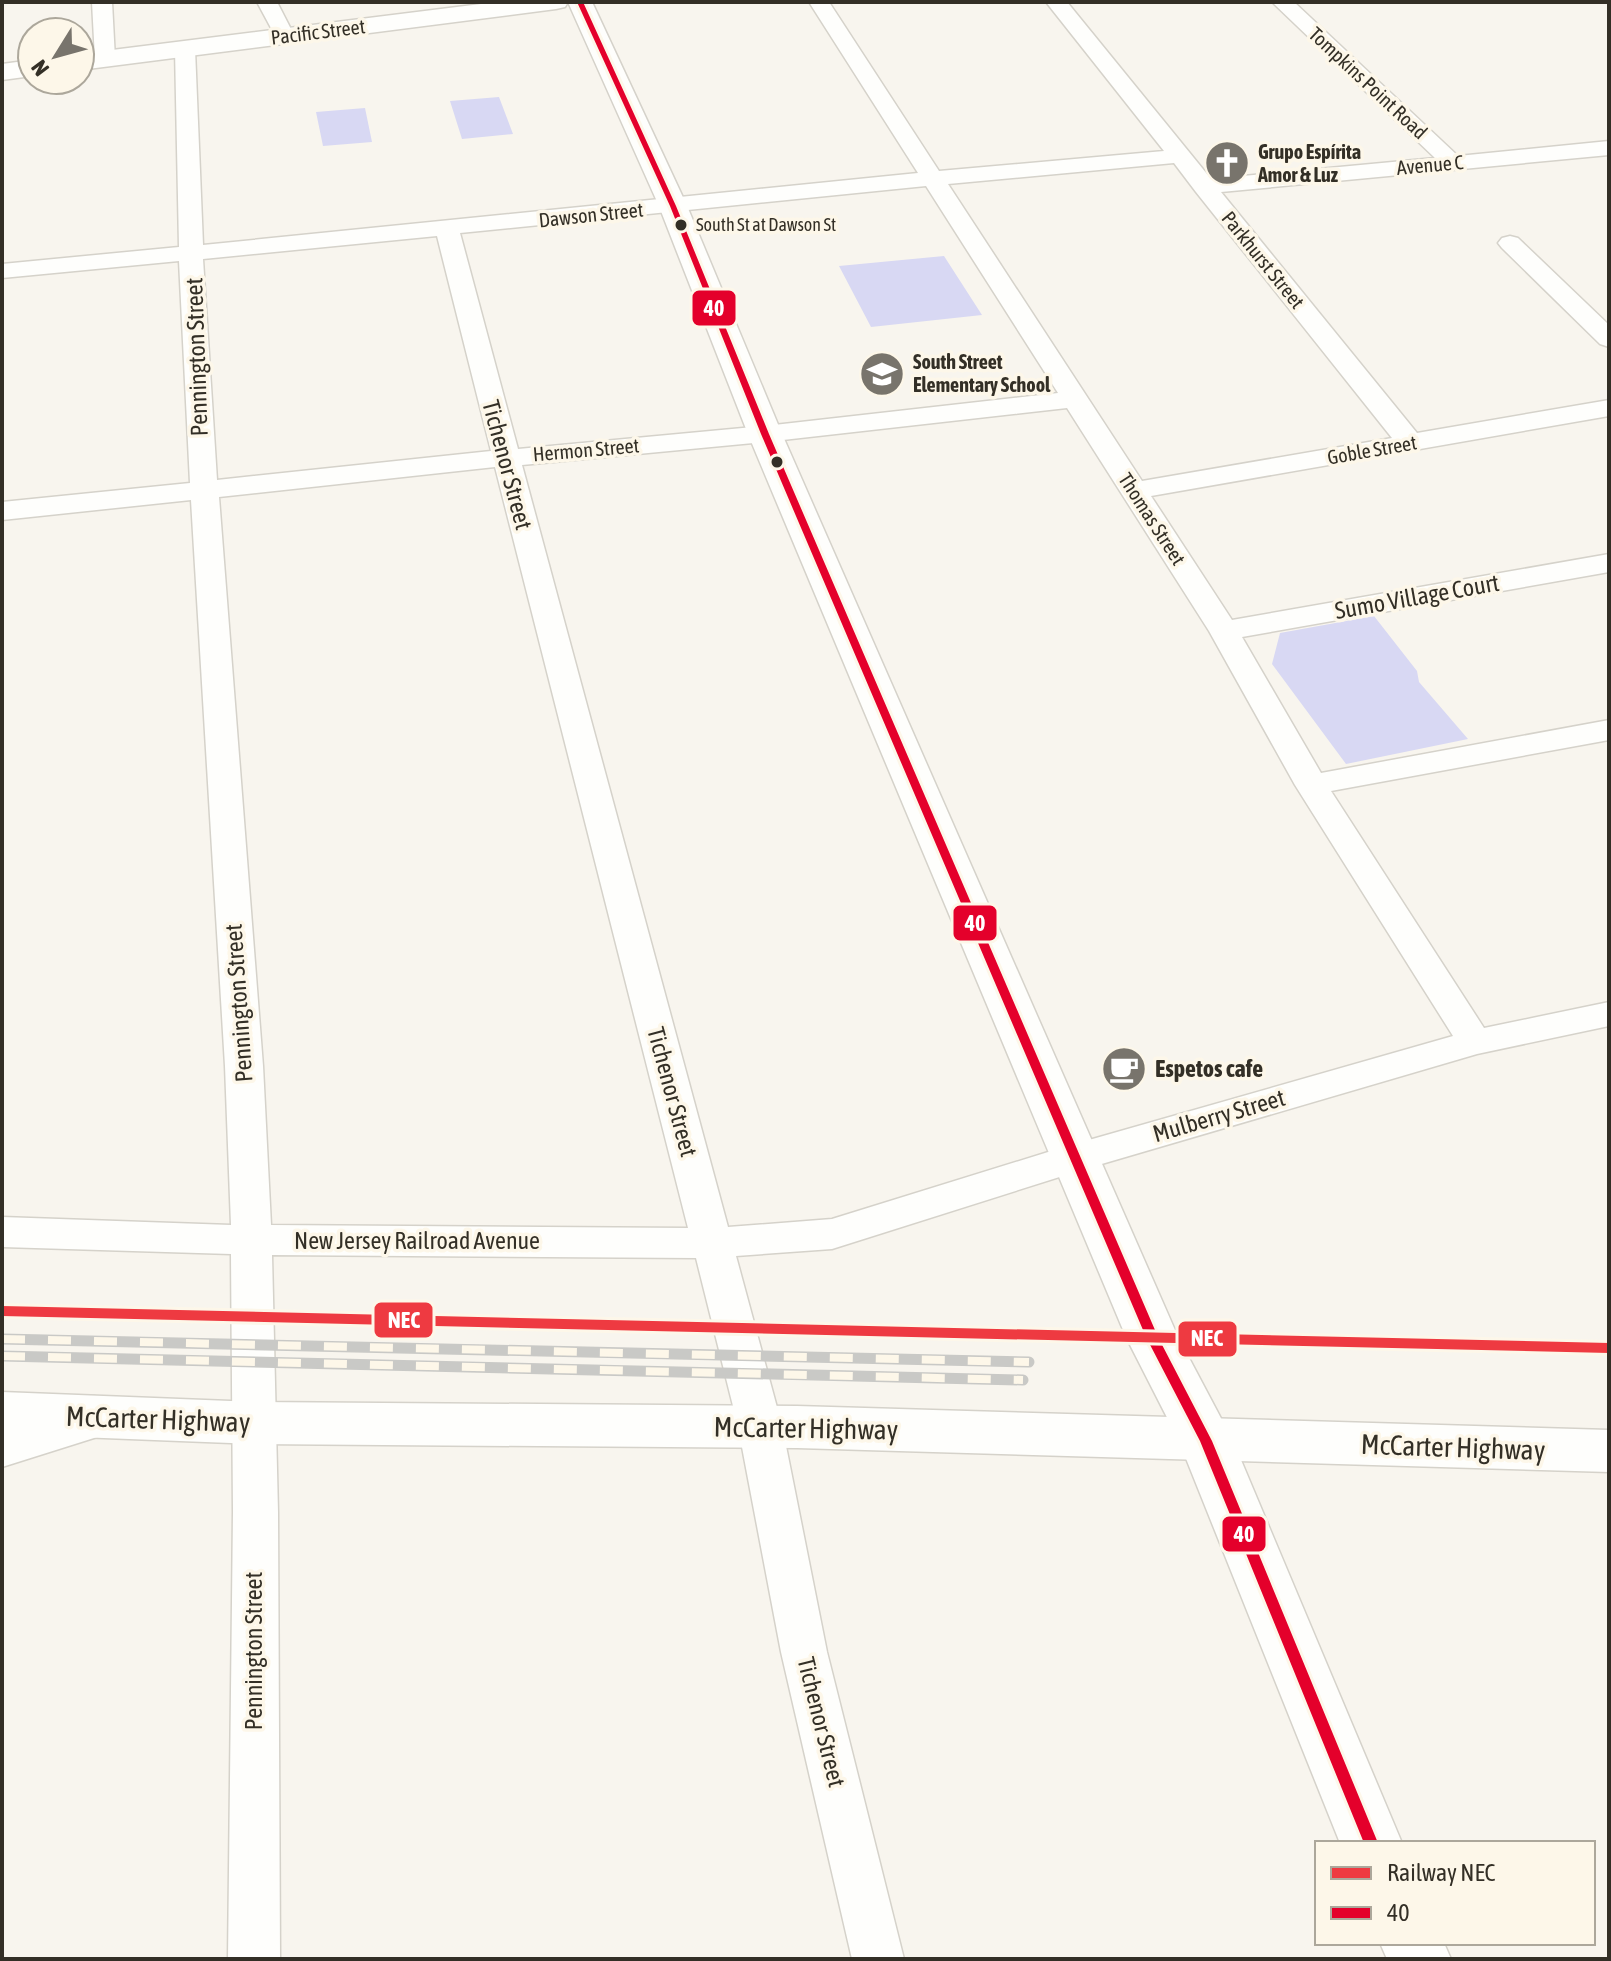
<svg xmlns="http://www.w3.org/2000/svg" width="1611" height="1961" font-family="'Asap Condensed',sans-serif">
	<rect width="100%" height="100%" fill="#f8f5ee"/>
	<!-- green -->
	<path fill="#d8d8f3" d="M499 97 513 134 462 139 450 101Z
		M365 108 372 142 323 146 316 112Z
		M944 256 982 315 871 327 839 266Z
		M1374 616 1417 671 1419 682 1468 739 1346 764 1272 664 1280 633Z"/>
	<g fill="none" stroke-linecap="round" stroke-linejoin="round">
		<!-- minor casing -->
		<g stroke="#d5d2ca" stroke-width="3">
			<path id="minor" d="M92 2H112L115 59 112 63 105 65 95 59Z
				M257 2H277L295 37 292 41H278Z
				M809 2H829L939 171 1164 151 1046 2H1067L1211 179 1435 158 1272 2H1294L1458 156 1609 141V155L1221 192 1417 433 1609 400V416L1151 496 1232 620 1609 554V572L1242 637 1321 773 1609 720V740L1331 791 1484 1028 1609 1002V1026L1477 1054 1088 1168 832 1249 736 1256 782 1426 827 1652 904 1959H852L781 1652 738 1426 696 1258 272 1255 278 1512 280 1959H228L233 1512 231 1254 2 1247V1217L231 1225 225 1066 191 500 2 520V502L190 483 179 261 2 278V264L179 247 175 49 185 43 195 49 203 245 918 173ZM1174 163 1196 192 1392 438 1142 481 948 184ZM926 186 1058 393 765 426 518 449 460 233ZM437 236 491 451 217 480 203 259ZM1067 408 1209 631 1295 785 1453 1036 1061 1148 832 1219 728 1227 522 465 765 442ZM495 467 688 1228 271 1225 263 1066 219 497Z
				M1510 236 1518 238 1609 325V347L1600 344 1502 248 1498 243 1502 238Z"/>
		</g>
		<!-- tertiary casing -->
		<g stroke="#d5d2ca" stroke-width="3">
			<path id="tertiary" d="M497 2H568L565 7 556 9 80 70V54Z
				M32 60V76L2 80V64Z
				M94 1396 113 1402 120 1417 113 1432 2 1467V1425Z"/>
		</g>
		<!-- secondary casing -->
		<g stroke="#d5d2ca" stroke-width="3">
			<path id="secondary" d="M568 2H592L687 206 782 434 1178 1337 1233 1441 1402 1843H1340L1179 1441 1126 1337 748 434 659 206Z
				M1380 1943H1444L1451 1959H1387Z"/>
		</g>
		<!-- primary casing -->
		<g stroke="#d5d2ca" stroke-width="3">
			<path id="primary" d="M2 1392 256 1402 797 1406 1609 1430V1472L797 1448 256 1444 2 1434Z"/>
		</g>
		<!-- minor -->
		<use href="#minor" fill="#fefefc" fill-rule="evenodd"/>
		<!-- tertiary -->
		<use href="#tertiary" fill="#fefefc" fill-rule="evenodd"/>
		<!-- secondary -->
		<use href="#secondary" fill="#fefefc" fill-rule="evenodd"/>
		<!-- primary -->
		<use href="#primary" fill="#fefefc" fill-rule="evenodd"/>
		<!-- rail casing -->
		<g stroke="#c9c9c6" stroke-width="11">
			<path id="rail" d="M2 1339 1029 1362
				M2 1356 1023 1380"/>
		</g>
		<!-- rail -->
		<use href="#rail" stroke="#fdf7e9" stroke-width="8" stroke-dasharray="23" stroke-linecap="butt"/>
		<!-- bus-1 casing -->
		<g stroke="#fdf7e9" stroke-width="6">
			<path id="bus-1" d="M577 2H583L676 206 769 434 1158 1337 1212 1441 1378 1843H1364L1200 1441 1146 1337 761 434 670 206Z"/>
		</g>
		<!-- bus-1 -->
		<use href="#bus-1" fill="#e4002b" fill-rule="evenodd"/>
		<!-- rail-1 casing -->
		<g stroke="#fdf7e9" stroke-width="6">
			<path id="rail-1" d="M2 1306 1609 1343V1353L2 1316Z"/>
		</g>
		<!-- rail-1 -->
		<use href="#rail-1" fill="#ee3a41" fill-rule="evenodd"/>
	</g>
	<!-- icons -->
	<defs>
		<g id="church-disc" transform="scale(2.3)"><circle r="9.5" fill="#78746c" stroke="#fdf7e9"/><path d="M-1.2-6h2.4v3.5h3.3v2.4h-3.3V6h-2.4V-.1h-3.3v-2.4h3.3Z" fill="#fff"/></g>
		<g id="school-disc" transform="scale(2.3)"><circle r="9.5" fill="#78746c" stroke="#fdf7e9"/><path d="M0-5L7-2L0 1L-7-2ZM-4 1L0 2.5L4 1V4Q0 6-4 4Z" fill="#fff"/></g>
		<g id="cafe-disc" transform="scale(2.3)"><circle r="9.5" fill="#78746c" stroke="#fdf7e9"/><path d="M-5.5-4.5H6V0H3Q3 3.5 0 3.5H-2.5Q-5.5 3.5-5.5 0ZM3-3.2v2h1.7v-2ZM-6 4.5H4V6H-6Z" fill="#fff"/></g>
	</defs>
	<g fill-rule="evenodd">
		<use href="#church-disc" x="1227" y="163"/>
		<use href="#school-disc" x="882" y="374"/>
		<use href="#cafe-disc" x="1124" y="1069"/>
	</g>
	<!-- markers -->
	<g fill="#332f26" stroke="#fdf7e9" stroke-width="3">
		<circle cx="681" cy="225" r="7"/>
		<circle cx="777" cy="462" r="7"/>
	</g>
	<g text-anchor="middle" stroke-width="7" stroke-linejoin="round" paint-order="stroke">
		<!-- far-bus labels -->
		<g font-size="18" fill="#332f26" stroke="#fdf7e9" text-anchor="start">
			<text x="696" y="231">South St at Dawson St</text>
		</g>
		<!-- far-street labels -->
		<g font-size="20" fill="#332f26" stroke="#fdf7e9">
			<text transform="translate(318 32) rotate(-7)" y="7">Pacific Street</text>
			<text transform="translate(1368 83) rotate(43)" y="7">Tompkins Point Road</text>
			<text transform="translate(1430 165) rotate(-5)" y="7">Avenue C</text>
			<text transform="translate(591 215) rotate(-6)" y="7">Dawson Street</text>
			<text transform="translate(1263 260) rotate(51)" y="7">Parkhurst Street</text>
			<text transform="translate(586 450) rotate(-5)" y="7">Hermon Street</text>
			<text transform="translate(1372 450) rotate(-10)" y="7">Goble Street</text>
			<text transform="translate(1152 519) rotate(57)" y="7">Thomas Street</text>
		</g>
		<!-- far-poi labels -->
		<g font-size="20" font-weight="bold" fill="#332f26" stroke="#fdf7e9" text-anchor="start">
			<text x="1258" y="159">Grupo Espírita<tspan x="1258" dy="23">Amor &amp; Luz</tspan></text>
			<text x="913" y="369">South Street<tspan x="913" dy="23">Elementary School</tspan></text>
		</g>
		<!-- street labels -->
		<g font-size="24" fill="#332f26" stroke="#fdf7e9">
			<text transform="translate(197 357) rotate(-92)" y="8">Pennington Street</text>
			<text transform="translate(507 465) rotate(75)" y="8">Tichenor Street</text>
			<text transform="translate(1417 597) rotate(-10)" y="8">Sumo Village Court</text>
			<text transform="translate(239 1003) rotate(-94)" y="8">Pennington Street</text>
			<text transform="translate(672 1092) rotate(75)" y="8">Tichenor Street</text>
			<text transform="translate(1219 1116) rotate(-16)" y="8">Mulberry Street</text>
			<text x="417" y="1249">New Jersey Railroad Avenue</text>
			<text transform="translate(254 1651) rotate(-90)" y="8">Pennington Street</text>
			<text transform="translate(821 1722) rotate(76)" y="8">Tichenor Street</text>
		</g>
		<!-- poi labels -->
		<g font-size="24" font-weight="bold" fill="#332f26" stroke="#fdf7e9" text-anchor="start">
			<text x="1155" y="1077">Espetos cafe</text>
		</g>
		<!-- near-street labels -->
		<g font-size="28" fill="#332f26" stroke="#fdf7e9">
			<text transform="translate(158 1419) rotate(2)" y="10">McCarter Highway</text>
			<text transform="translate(806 1428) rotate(1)" y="10">McCarter Highway</text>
			<text transform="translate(1453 1447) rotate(2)" y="10">McCarter Highway</text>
		</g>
	</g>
	<g stroke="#fdf7e9" stroke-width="3">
		<rect x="691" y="289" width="46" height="38" rx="8" fill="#e4002b"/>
		<rect x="952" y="904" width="46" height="38" rx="8" fill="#e4002b"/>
		<rect x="373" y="1301" width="61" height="38" rx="8" fill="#ee3a41"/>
		<rect x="1177" y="1320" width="61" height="38" rx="8" fill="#ee3a41"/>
		<rect x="1221" y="1515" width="46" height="38" rx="8" fill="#e4002b"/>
	</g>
	<g font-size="22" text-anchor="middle" font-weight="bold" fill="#fff">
		<text x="714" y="316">40</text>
		<text x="975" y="931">40</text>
		<text x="404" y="1328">NEC</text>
		<text x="1207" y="1346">NEC</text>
		<text x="1244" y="1542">40</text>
	</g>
	<!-- border -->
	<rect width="1611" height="1961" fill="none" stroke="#332f26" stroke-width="8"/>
	<!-- legend -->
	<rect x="1315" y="1841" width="280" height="104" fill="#fdf7e9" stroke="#aca79b" stroke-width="2"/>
	<rect x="1331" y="1867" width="40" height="12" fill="#ee3a41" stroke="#aca79b" stroke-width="2"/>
	<text x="1387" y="1881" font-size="24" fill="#332f26">Railway NEC</text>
	<rect x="1331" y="1907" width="40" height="12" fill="#e4002b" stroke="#aca79b" stroke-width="2"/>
	<text x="1387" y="1921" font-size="24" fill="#332f26">40</text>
	<!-- north arrow -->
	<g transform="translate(56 56) rotate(233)"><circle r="38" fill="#fdf7e9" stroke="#aca79b" stroke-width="2"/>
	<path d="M0-6L14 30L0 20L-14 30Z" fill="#78746c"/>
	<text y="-12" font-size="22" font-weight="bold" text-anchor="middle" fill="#332f26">N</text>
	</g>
</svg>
